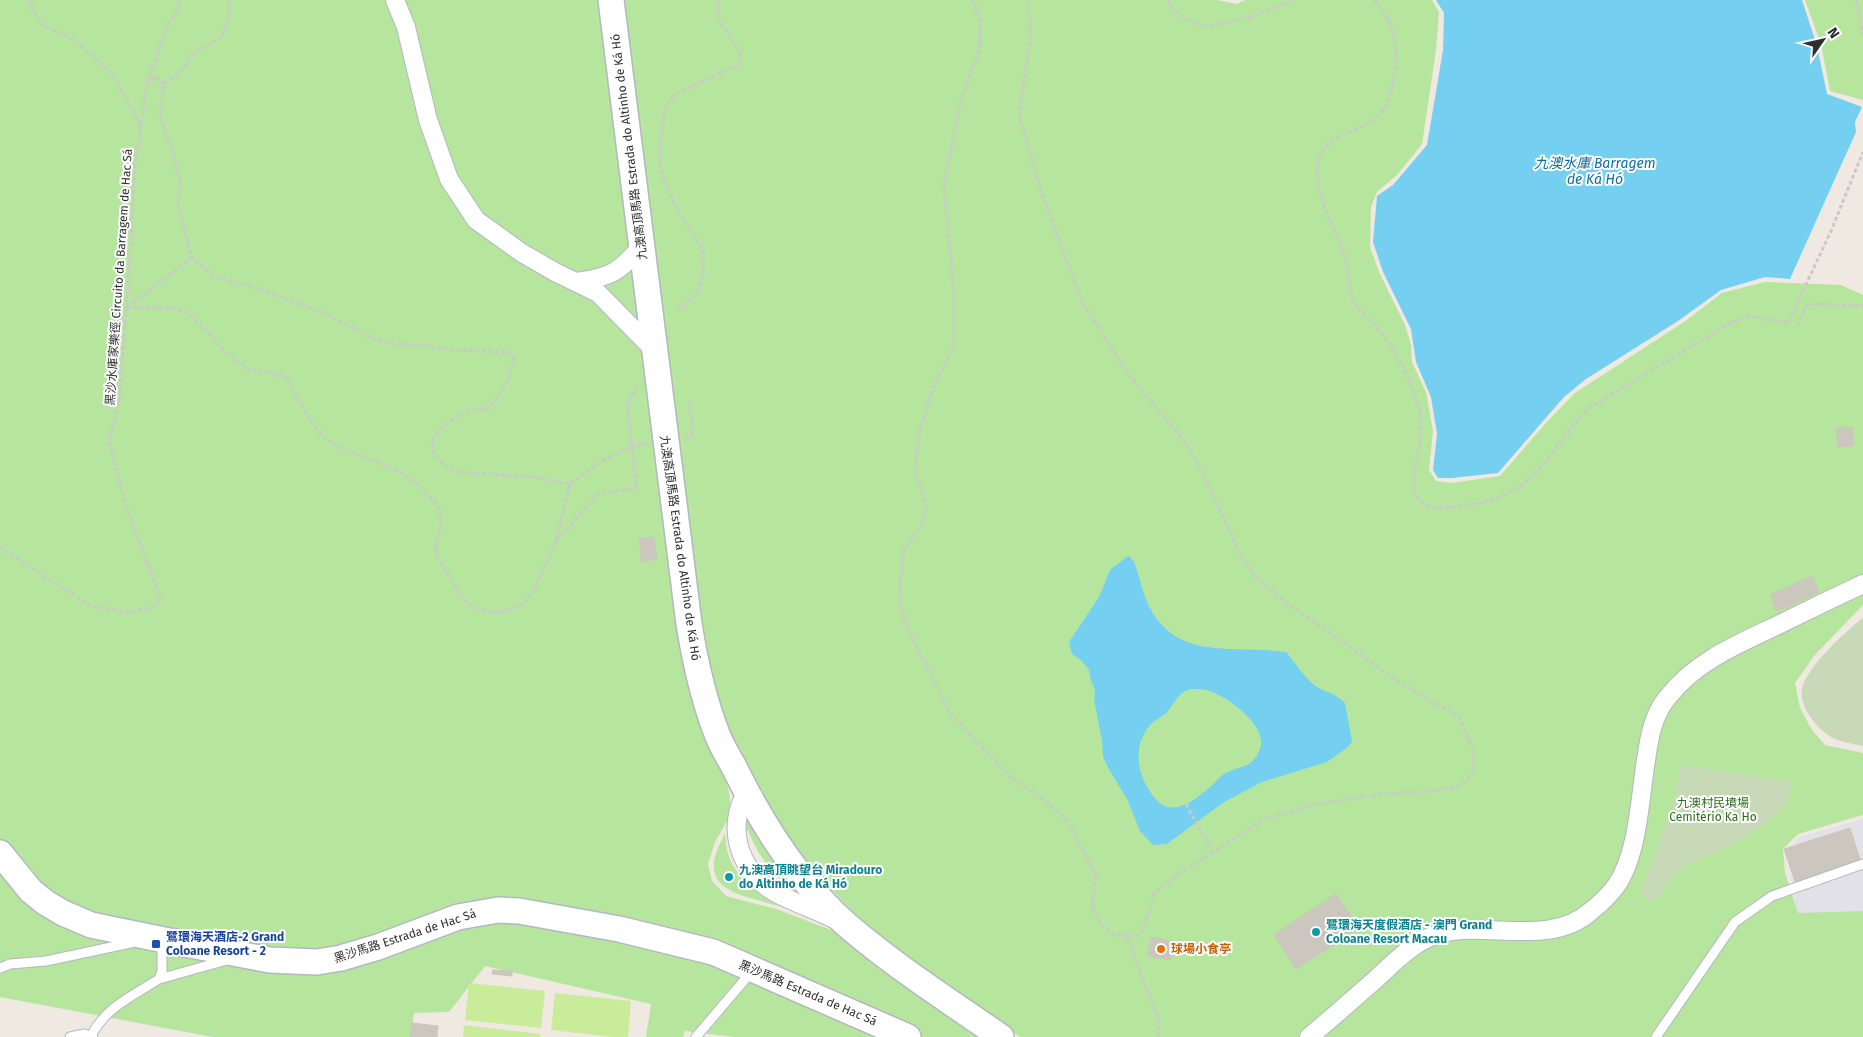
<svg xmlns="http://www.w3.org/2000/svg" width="1863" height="1037" font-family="'Fira Sans','Noto Sans SC',sans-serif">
	<rect width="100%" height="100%" fill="#efe9e1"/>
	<!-- industrial -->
	<path fill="#e3e1e8" d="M1863 819V911L1797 918 1788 854 1799 837Z"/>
	<!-- green -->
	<path fill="#b6e59e" d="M0 0H1217L1236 4 1246 0H1432L1439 12 1436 50 1422 144 1397 175 1377 192 1371 207 1370 247 1379 272 1405 325 1411 345 1412 362 1426 392 1433 431 1429 470 1436 481 1451 483 1500 476 1545 424 1575 393 1687 320 1722 293 1765 282 1841 285 1863 295V605L1814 656 1795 683 1800 708 1812 730 1825 745 1863 753V815L1798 834 1783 849 1785 873 1798 913 1863 911V1037H1020L882 941 832 890 794 845 768 806 723 771 729 792 731 814 715 842 708 864 712 881 726 896 776 909 839 933 979 1037H735L685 1031 683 1037H646L651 1004 485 966 449 1012 414 1013 411 1037H213L0 997Z
		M1805 0H1863V100L1830 91 1821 44Z
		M745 817 777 861 810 898 800 899V894C793 888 784 883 778 877 765 863 754 848 748 830L743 831Z
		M725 834C726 840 726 847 728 854 735 879 761 893 782 907 738 894 692 891 725 834Z"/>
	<!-- cemetery -->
	<path fill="#c8d9b8" d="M1863 618V746C1854 744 1842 742 1833 738 1818 730 1798 706 1802 688 1808 666 1846 631 1863 618Z
		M1681 765 1794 782 1784 807 1758 829 1735 843 1686 865 1666 885 1656 899 1647 902 1641 891 1674 802Z"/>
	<!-- pitch -->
	<path fill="#c9ec9a" d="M469 983 545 991 541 1028 465 1020Z
		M555 993 631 1001 628 1037H613L551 1030Z
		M464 1025 541 1034 540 1037H463Z"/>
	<!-- water -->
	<path fill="#75cff0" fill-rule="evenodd" d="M1436 0H1802L1817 46 1827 94 1862 107 1855 122 1856 132 1790 279 1765 277 1721 290 1678 321 1586 379 1564 397 1498 473 1452 478H1438L1433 470 1437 434 1431 397 1416 362 1411 329 1383 272 1373 242 1377 196 1393 185 1427 145 1443 50 1444 13Z
		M1128 556C1137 560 1140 584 1144 594 1169 664 1229 644 1286 652 1296 663 1303 676 1314 685 1323 692 1334 692 1345 703L1352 742 1348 747 1327 762 1262 782 1224 802 1167 844 1153 845 1140 831 1127 799 1107 766 1103 756 1102 741 1094 699 1095 689 1091 681 1089 670 1081 660 1072 654 1069 642 1099 597 1110 570ZM1191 689C1198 689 1203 689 1210 691 1228 697 1269 727 1260 749 1252 770 1239 765 1224 774 1219 777 1215 783 1210 787 1189 805 1167 821 1149 790 1137 771 1134 748 1147 729 1152 721 1161 718 1167 712 1176 702 1177 693 1191 689Z"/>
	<!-- building -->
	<path fill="#cbc7bf" stroke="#cbc5ba" d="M1852 427 1853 446 1838 447 1836 428Z
		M654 537 657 559 642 562 639 539Z
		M1812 576 1819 592 1777 611 1770 595Z
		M1850 828 1861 863 1796 884 1784 849Z
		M1336 894 1359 928 1296 969 1274 935Z
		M1151 937 1175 942 1171 960 1148 956Z
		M493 970 512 971V976L492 974Z
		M412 1023 438 1026 437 1037H410Z"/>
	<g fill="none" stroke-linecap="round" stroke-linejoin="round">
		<!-- lane casing -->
		<g stroke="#b4b7c1" stroke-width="11">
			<path id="lane" d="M0 968 10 964 46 961 135 942
				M159 979 227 960
				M91 1036C106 1007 132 996 159 979L162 971V940
				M70 1037 84 1034 93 1037
				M696 1037 753 970
				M1656 1037 1735 922 1772 896 1863 864"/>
		</g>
		<!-- street casing -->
		<g stroke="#b4b7c1" stroke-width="20">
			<path id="street" d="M395 0 406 27 428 120 449 179 476 220 522 253 555 272 598 293 654 350
				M577 282C611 277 619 272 641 247
				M746 792C743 799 739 807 738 814 732 843 746 874 771 890 791 902 814 909 834 919
				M1309 1037C1332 1018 1353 999 1375 980 1393 963 1413 942 1438 934 1485 920 1550 948 1591 911 1600 904 1609 895 1616 886 1638 855 1640 797 1646 760 1649 738 1653 715 1667 698 1694 663 1735 645 1774 627 1804 612 1833 598 1863 584"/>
		</g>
		<!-- secondary casing -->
		<g stroke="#b4b7c1" stroke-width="28">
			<path id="secondary" d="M611 0 689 624C695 661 703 698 717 734 721 745 728 756 734 767 762 824 800 884 848 926 896 967 949 1001 1001 1037
				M0 853 31 891 46 903 63 913 91 925 174 942 270 960 317 962 341 958 378 947 458 917 498 910 519 911 619 929 713 952 908 1037"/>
		</g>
		<!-- path -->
		<path stroke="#c9c9c9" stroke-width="3" stroke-dasharray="4 2.5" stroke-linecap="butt" d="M29 0 33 10 44 26 63 34 76 42 112 73 140 124
			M229 0 230 15 221 38 193 53 184 69 164 84 160 117 171 146 180 181 178 205 192 258 215 277 253 287 322 312 376 340 398 345H422L452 350 509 352 514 359C508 381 503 394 486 410 481 410 475 408 471 410 460 413 438 427 434 438 428 454 444 467 458 472L534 477 570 484
			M972 0 979 15 980 48 961 99 944 185 954 294V346L933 388 920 430 915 470 926 505 922 524 903 553 899 599 906 625 949 712 1008 775 1043 799 1066 819 1096 875 1092 907 1102 926 1114 935 1140 936 1149 912 1155 891 1181 873 1264 819 1318 804 1380 794 1427 792 1459 786 1471 777 1474 769 1473 749 1459 717 1391 677 1336 637 1292 607 1256 578 1239 553 1227 524 1189 447 1128 373 1084 306 1041 192 1019 114 1031 34 1028 0
			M1169 0 1172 9 1188 21 1207 27 1251 17 1293 0
			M1374 0C1381 8 1387 16 1391 26 1399 47 1396 96 1381 113 1360 136 1318 131 1317 170 1317 203 1338 232 1346 263 1350 275 1348 290 1354 301 1359 312 1369 319 1377 328 1395 349 1406 369 1415 396 1418 405 1421 416 1421 426 1421 443 1412 475 1414 489 1416 502 1427 508 1440 508 1463 506 1486 504 1508 493 1542 477 1563 433 1589 408L1710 335 1728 324 1749 316 1788 323 1831 231 1863 152
			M1856 0 1863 35
			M148 80 168 24 181 5 176 0
			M126 307 170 308 187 312 203 327 225 352 249 369 276 374 287 379 312 423 326 439 343 449 399 471 423 489 439 508 442 523 436 544 437 558 463 599 476 608 491 612 507 611 521 605 532 594 556 541 598 494 637 488 627 405 637 387 640 385
			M127 307 192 258
			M678 309 695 296 703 276V250L676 207 662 175 659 152 665 108 674 95 737 65 741 55 718 18 719 3 717 0
			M1798 326 1807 304 1863 306
			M685 438 691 437 693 431 689 401
			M556 540 570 484C594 467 618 447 647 443
			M0 547 91 606 127 612 151 608 161 599 127 509 109 442 119 403 131 243 134 172 148 80 157 78 164 84
			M1186 804 1212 852
			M1126 935 1159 1021 1158 1037"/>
		<!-- lane -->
		<use href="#lane" stroke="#fff" stroke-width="9"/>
		<!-- street -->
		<use href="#street" stroke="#fff" stroke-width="18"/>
		<!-- secondary -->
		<use href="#secondary" stroke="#fff" stroke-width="25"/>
	</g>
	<!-- markers -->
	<g fill="#0f9aa8" stroke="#fff" stroke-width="2">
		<circle cx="729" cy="877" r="5"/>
		<circle cx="1316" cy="932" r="5"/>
	</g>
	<rect fill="#1a4fb4" stroke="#fff" stroke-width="2" x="151" y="939" width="10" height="10" rx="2.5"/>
	<circle fill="#e8710a" stroke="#fff" stroke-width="2" cx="1161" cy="949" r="5"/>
	<g text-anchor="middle" stroke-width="4" stroke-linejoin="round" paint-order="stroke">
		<!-- street labels -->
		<g font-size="12" fill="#2e2e2e" stroke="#fff">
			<text transform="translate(629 147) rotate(-97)" y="4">九澳高頂馬路 Estrada do Altinho de Ká Hó</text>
			<text transform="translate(119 277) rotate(-86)" y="4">黑沙水庫家樂徑 Circuito da Barragem de Hac Sá</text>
			<text transform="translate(680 548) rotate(82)" y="4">九澳高頂馬路 Estrada do Altinho de Ká Hó</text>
			<text transform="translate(405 936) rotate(-18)" y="4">黑沙馬路 Estrada de Hac Sá</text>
			<text transform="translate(808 993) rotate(23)" y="4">黑沙馬路 Estrada de Hac Sá</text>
		</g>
		<!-- park labels -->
		<g font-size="12" fill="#2c6e1b" stroke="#fff">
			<text x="1713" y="807">九澳村民墳場<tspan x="1713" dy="14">Cemitério Ka Ho</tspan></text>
		</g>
		<!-- culture labels -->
		<g font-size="12" font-weight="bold" fill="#0d838f" stroke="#fff" text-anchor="start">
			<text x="739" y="874">九澳高頂眺望台 Miradouro<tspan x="739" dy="14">do Altinho de Ká Hó</tspan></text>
			<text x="1326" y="929">鷺環海天度假酒店 - 澳門 Grand<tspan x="1326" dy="14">Coloane Resort Macau</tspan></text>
		</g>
		<!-- transit labels -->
		<g font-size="12" font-weight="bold" fill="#164399" stroke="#fff" text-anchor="start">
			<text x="166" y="941">鷺環海天酒店-2 Grand<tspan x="166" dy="14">Coloane Resort - 2</tspan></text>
		</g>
		<!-- food labels -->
		<g font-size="12" font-weight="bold" fill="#c56008" stroke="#fff" text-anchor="start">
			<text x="1171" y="953">球場小食亭</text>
		</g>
		<!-- water labels -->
		<g font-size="14" font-style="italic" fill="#0d6fa3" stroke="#fff">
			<text x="1595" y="168">九澳水庫 Barragem<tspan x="1595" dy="16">de Ká Hó</tspan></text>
		</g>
	</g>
	<!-- north arrow -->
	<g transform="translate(1823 40) rotate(56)" stroke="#ffffff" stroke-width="4" paint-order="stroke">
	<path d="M0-4L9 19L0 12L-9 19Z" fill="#2e2e2e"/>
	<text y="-8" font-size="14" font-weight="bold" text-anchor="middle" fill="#2e2e2e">N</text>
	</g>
</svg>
